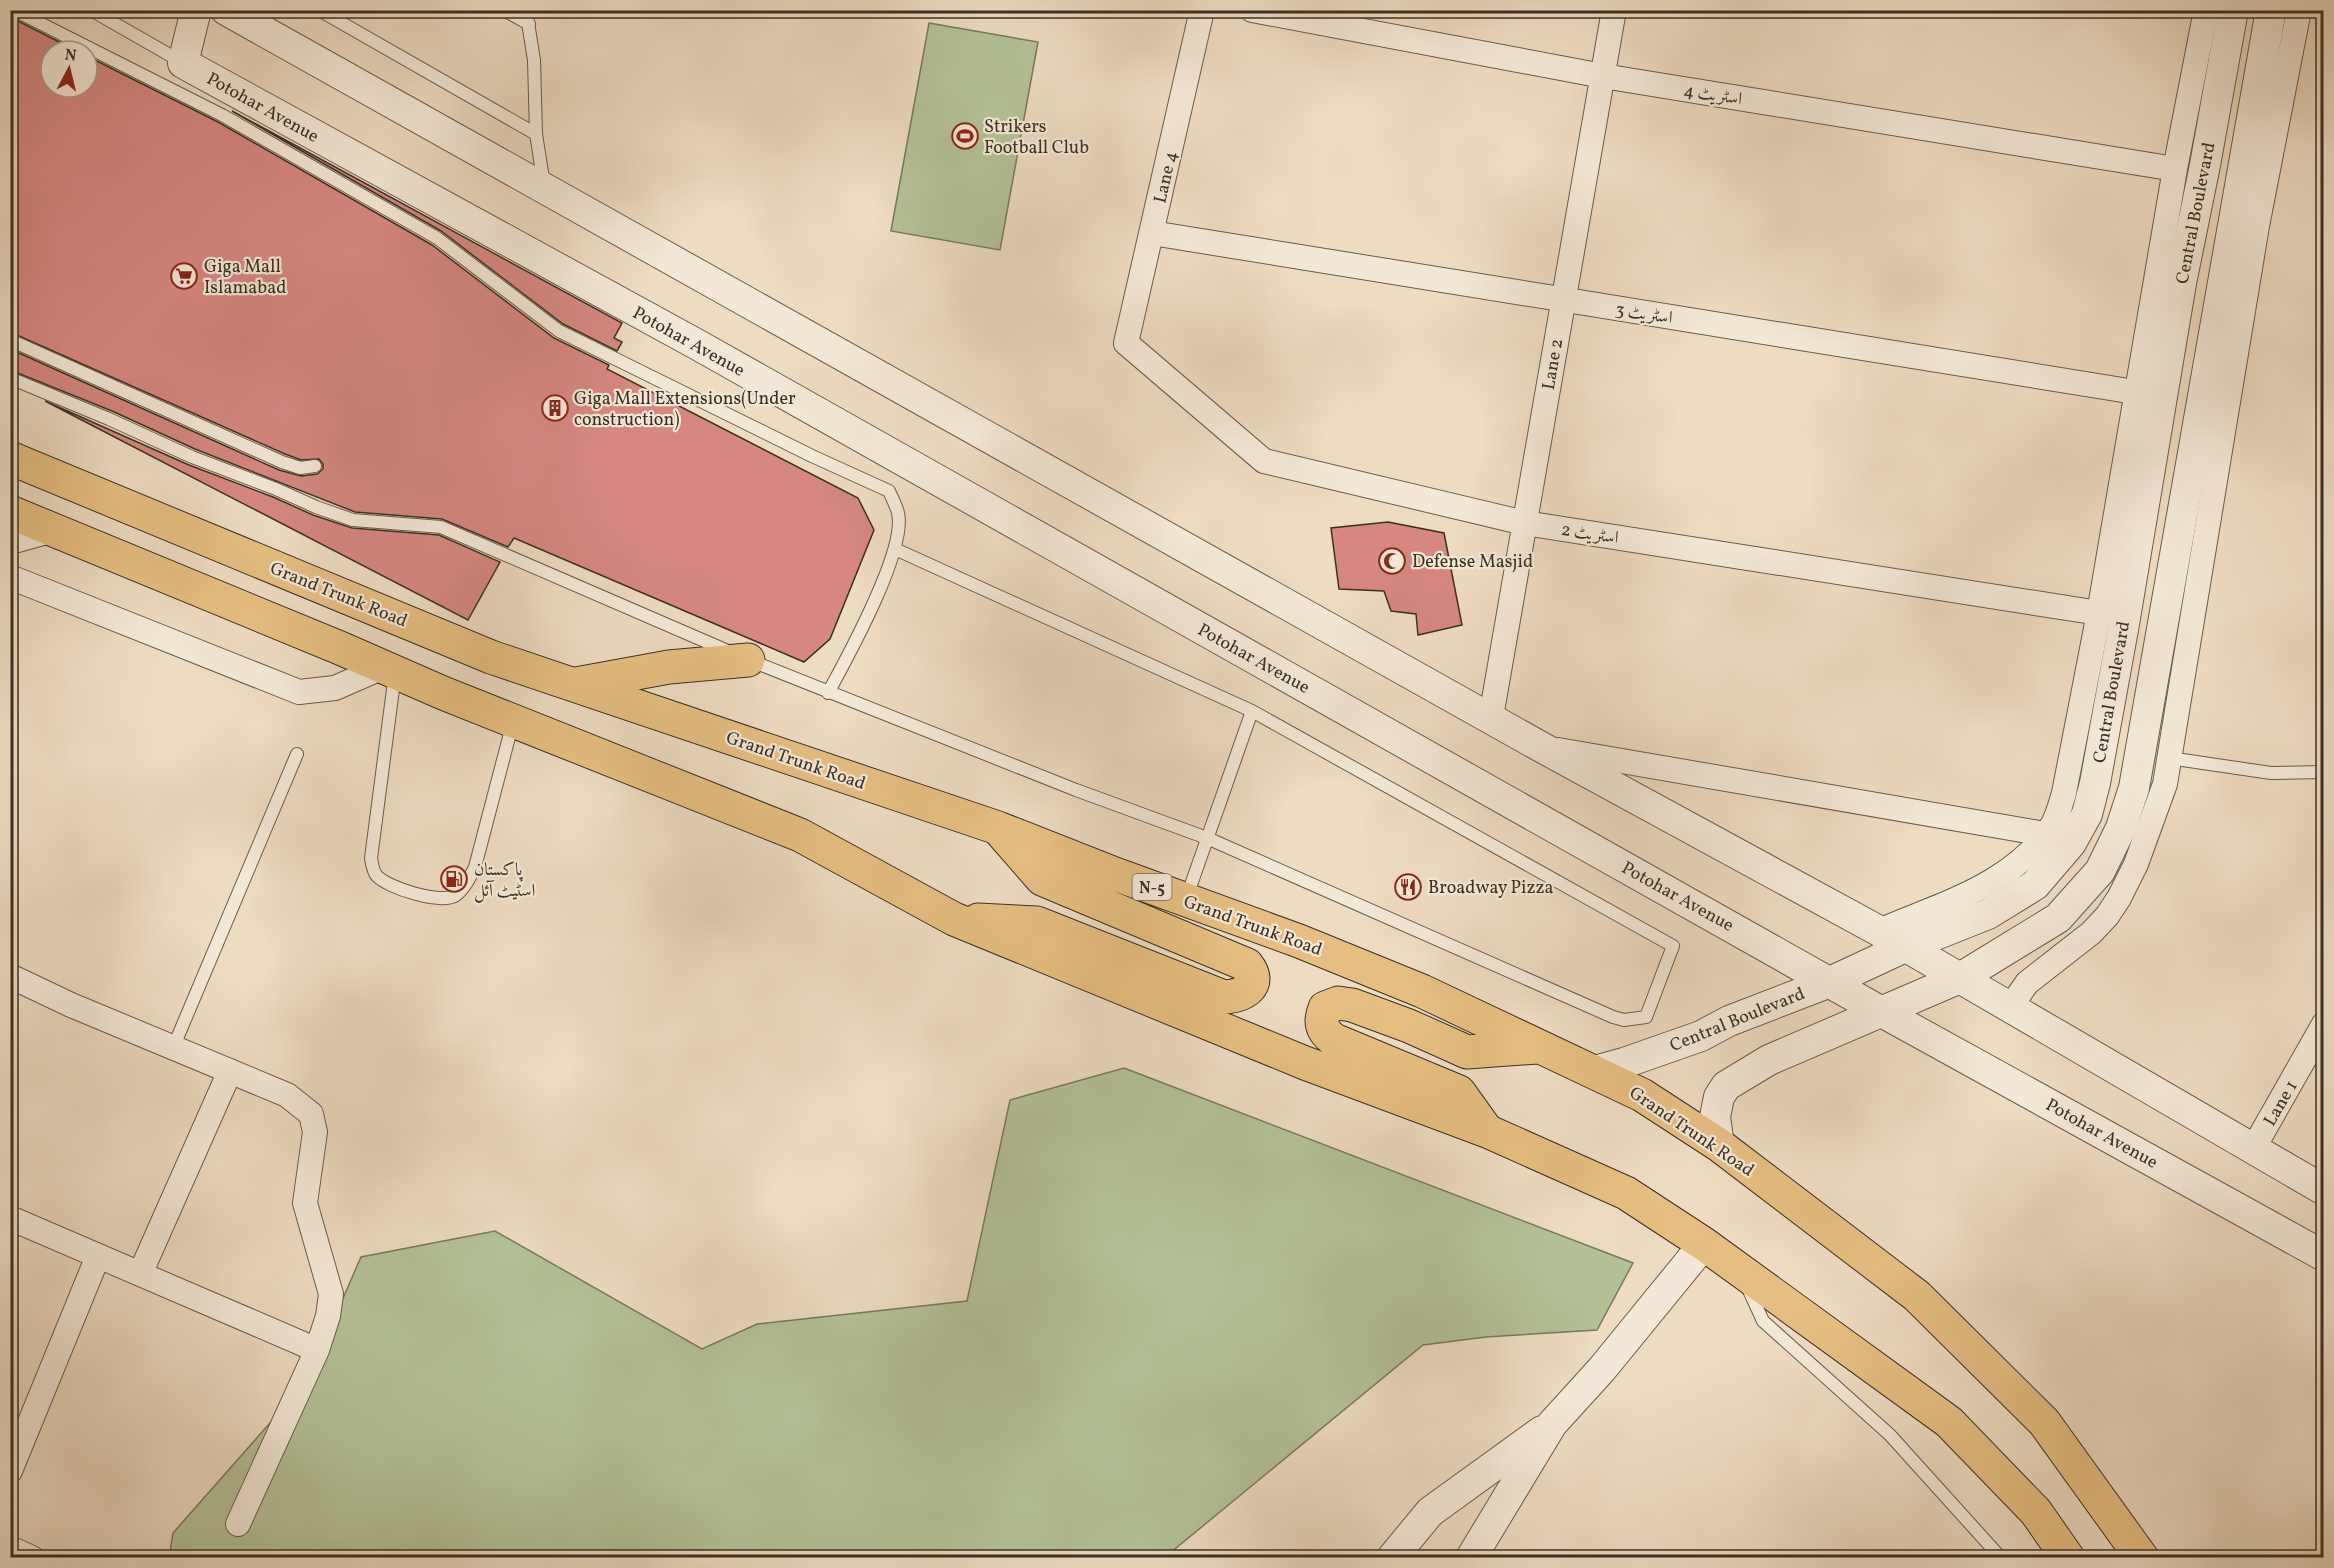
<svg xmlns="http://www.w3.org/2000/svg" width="2334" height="1568" font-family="Vollkorn,Amiri,serif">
	<rect width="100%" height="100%" fill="#eddbc2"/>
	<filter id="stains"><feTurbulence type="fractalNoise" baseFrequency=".00333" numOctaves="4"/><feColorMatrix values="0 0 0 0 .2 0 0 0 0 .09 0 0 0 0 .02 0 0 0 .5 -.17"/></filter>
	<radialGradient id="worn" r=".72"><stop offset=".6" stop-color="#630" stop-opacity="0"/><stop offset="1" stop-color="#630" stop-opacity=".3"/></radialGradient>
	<!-- green -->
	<path fill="#b4c197" stroke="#78795d" stroke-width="1.5" d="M929 23 1038 42 1000 250 891 231Z
		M1124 1068 1633 1263 1597 1330 1486 1337 1423 1345 1170 1553 1062 1558H169L173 1533 307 1381 361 1257 495 1231 702 1349 757 1324 967 1301 1010 1100Z"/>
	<!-- building -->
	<path fill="#d68782" stroke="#3b3123" stroke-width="1.5" d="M10 17 77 51H51V87H87V56L218 122 432 245 554 338 609 365 607 369 858 498 874 530 830 639 804 662 514 538 508 547 442 519 355 512 195 449 112 411 10 370V349L279 470 301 476 317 474 323 469V464L319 459 301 460 285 454 10 332Z
		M232 111 622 323 614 338 622 342 617 351 563 324 441 231Z
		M45 401 189 465 273 497 313 515 352 528 439 535 500 562 468 620Z
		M1388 522 1444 533 1462 625 1418 635 1416 614 1391 611 1384 591 1339 589 1331 528Z"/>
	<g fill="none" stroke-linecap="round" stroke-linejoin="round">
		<!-- service casing -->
		<g stroke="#685c4b" stroke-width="14">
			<path id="service" d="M14 10 222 115 437 238 559 331 812 456 889 491C892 498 896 505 898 513 907 550 847 658 828 693
				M91 10 182 62
				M319 10 536 134
				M504 10 529 24
				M526 10 534 60 536 134 544 185
				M10 340 282 462 300 468 315 466
				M10 378 109 419 192 457 276 489 316 507 353 520 441 527 730 652
				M749 660 1076 790 1207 838 1613 1017 1624 1020 1646 1017 1673 946 1252 711 895 549
				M395 674 371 858C372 864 373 872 377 876 388 888 442 905 456 895 465 888 470 877 475 867L513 722
				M2169 758 2271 773 2324 772
				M1186 899 1252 711
				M173 1048 297 754
				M1747 1286 1763 1321 1890 1435 2001 1558"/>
		</g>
		<!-- minor casing -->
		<g stroke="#685c4b" stroke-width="26">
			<path id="minor" d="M1202 10 1126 343 1264 461 1525 523 2099 613
				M1252 10 1603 76 2175 169
				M1152 233 2135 392
				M10 577 299 692 335 688 383 667
				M1491 717 1614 10
				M1558 750 2045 834
				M1879 931C1941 904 2015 885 2053 824 2058 815 2061 803 2064 793L2099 613 2175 169 2206 10
				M10 976 71 1005 287 1095 311 1114 315 1132 305 1203 331 1294 328 1316 317 1350 238 1524
				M2011 1006 2027 983 2091 933 2107 916 2119 898 2136 864 2165 784 2257 226 2299 10
				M2253 1149 2324 1024
				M10 1218 317 1350
				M140 1274 230 1071
				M10 1471 98 1256
				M10 1548 32 1558"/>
		</g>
		<!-- tertiary casing -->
		<g stroke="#685c4b" stroke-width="32">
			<path id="tertiary" d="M196 10 183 63 698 345 1880 1011 2324 1256
				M226 10 1543 748 1879 931 2324 1190
				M10 539 49 528
				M1595 1071 1624 1063 1701 1036 1729 1021 1830 982 1905 947 1988 914 2035 885 2071 843 2087 814 2095 783 2124 624 2181 283 2205 165 2233 10
				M1719 1145 1715 1117 1719 1097 1726 1086 1769 1060 1960 978 2058 918 2100 871 2121 828 2134 788 2271 10
				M1392 1558 1430 1512 1542 1431
				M1471 1558 1552 1424 1602 1369 1704 1244"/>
		</g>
		<!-- trunk casing -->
		<g stroke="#3b3123" stroke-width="35">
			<path id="trunk" d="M10 458 491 657 998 828 1115 874 1299 941 1422 991 1642 1095 1719 1145 1917 1296 2044 1422 2142 1558
				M10 512 340 648 443 693 800 835 954 919 1305 1063 1487 1131 1626 1193 1704 1244 1949 1422 2036 1512 2068 1558
				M576 684 669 667 748 660
				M978 920 1037 923 1224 997C1244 996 1263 985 1247 965L1042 879 1001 832
				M1487 1131 1459 1092 1334 1040C1322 1031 1319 1023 1325 1008L1338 1003 1352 1005 1409 1026 1467 1052 1537 1047"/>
		</g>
		<!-- service -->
		<use href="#service" stroke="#f3e8d7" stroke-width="12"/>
		<!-- minor -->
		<use href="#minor" stroke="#f3e8d7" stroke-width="24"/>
		<!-- tertiary -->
		<use href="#tertiary" stroke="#f3e8d7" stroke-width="30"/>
		<!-- trunk -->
		<use href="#trunk" stroke="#e6be81" stroke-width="33"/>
	</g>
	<!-- icons -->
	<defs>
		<g id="stadium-ring" transform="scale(1.35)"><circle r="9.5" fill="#f3e8d7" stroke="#8f2418" stroke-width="1.5"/><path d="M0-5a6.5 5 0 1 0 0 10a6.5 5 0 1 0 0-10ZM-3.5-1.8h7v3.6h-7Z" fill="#8f2418"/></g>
		<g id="supermarket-ring" transform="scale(1.35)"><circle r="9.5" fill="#f3e8d7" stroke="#8f2418" stroke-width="1.5"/><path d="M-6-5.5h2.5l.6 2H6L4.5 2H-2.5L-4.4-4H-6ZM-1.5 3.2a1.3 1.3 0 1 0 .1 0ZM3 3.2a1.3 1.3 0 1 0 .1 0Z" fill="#8f2418"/></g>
		<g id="building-ring" transform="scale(1.35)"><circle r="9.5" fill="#f3e8d7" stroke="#8f2418" stroke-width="1.5"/><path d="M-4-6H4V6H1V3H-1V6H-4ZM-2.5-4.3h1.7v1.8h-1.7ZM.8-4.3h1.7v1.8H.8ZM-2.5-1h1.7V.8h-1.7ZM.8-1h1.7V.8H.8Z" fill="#8f2418"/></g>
		<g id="mosque-ring" transform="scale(1.35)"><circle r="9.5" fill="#f3e8d7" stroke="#8f2418" stroke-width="1.5"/><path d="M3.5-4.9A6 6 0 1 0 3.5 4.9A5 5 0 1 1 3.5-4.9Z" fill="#8f2418"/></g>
		<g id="fuel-ring" transform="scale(1.35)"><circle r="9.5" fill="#f3e8d7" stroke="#8f2418" stroke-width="1.5"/><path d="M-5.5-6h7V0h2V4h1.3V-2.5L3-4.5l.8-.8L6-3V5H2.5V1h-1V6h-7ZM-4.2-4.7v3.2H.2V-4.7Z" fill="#8f2418"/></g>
		<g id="restaurant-ring" transform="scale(1.35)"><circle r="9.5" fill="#f3e8d7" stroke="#8f2418" stroke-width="1.5"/><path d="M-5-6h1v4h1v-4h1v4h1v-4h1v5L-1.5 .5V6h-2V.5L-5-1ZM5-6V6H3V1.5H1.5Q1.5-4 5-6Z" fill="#8f2418"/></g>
	</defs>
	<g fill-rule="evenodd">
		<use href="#stadium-ring" x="965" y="136"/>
		<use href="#supermarket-ring" x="184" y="276"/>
		<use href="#building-ring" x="555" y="408"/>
		<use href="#mosque-ring" x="1392" y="561"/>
		<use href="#fuel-ring" x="454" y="879"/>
		<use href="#restaurant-ring" x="1408" y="887"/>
	</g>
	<g text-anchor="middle" stroke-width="4.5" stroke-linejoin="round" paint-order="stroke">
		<!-- shield labels -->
		<rect fill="#f3e8d7" stroke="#726859" stroke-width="1.5" x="1132.5" y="874" width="39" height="26" rx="4.5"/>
		<g font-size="16" font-weight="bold" fill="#3b3123">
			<text x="1152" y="893">N-5</text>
		</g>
		<!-- street labels -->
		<g font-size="18" fill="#3b3123" stroke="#f3e8d7">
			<text transform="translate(1713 94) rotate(9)" y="6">اسٹریٹ 4</text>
			<text transform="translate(263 107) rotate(29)" y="6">Potohar Avenue</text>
			<text transform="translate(1165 177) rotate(-77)" y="6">Lane 4</text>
			<text transform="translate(2195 213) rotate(-79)" y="6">Central Boulevard</text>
			<text transform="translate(1644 313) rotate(9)" y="6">اسٹریٹ 3</text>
			<text transform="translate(689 341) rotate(29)" y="6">Potohar Avenue</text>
			<text transform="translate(1552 364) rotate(-80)" y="6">Lane 2</text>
			<text transform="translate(1590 533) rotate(9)" y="6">اسٹریٹ 2</text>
			<text transform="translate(339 594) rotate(22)" y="6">Grand Trunk Road</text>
			<text transform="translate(1254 658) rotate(29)" y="6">Potohar Avenue</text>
			<text transform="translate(2111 692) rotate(-80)" y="6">Central Boulevard</text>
			<text transform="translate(796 760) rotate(19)" y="6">Grand Trunk Road</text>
			<text transform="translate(1678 896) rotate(29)" y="6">Potohar Avenue</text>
			<text transform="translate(1253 925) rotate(20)" y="6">Grand Trunk Road</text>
			<text transform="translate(1737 1019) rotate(-22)" y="6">Central Boulevard</text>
			<text transform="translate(2280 1103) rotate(-60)" y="6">Lane 1</text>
			<text transform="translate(1692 1131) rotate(34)" y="6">Grand Trunk Road</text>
			<text transform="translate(2102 1133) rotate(29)" y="6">Potohar Avenue</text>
		</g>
		<!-- poi labels -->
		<g font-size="18" fill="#3b3123" stroke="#f3e8d7" text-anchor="start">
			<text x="984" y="132">Strikers<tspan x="984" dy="21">Football Club</tspan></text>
			<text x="204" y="272">Giga Mall<tspan x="204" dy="21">Islamabad</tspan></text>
			<text x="574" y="404">Giga Mall Extensions(Under<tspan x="574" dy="21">construction)</tspan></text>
			<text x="1412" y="567">Defense Masjid</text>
			<text x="474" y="875">پاکستان<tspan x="474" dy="21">اسٹیٹ آئل</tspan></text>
			<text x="1428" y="893">Broadway Pizza</text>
		</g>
	</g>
	<!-- margin -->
	<rect width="2334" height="1568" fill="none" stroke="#eddbc2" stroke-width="36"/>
	<rect x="12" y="12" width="2310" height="1544" fill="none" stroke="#3b3123" stroke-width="3"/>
	<rect x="18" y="18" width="2298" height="1532" fill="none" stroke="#3b3123" stroke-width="1.5"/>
	<!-- north arrow -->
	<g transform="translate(69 69) rotate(7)"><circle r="28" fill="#f3e8d7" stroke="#a99f8f" stroke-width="1.5"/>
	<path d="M0-4.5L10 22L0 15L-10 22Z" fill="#8f2418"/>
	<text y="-9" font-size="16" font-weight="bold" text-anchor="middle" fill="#3b3123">N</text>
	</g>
	<rect width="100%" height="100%" filter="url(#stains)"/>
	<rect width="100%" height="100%" fill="url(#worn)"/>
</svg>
